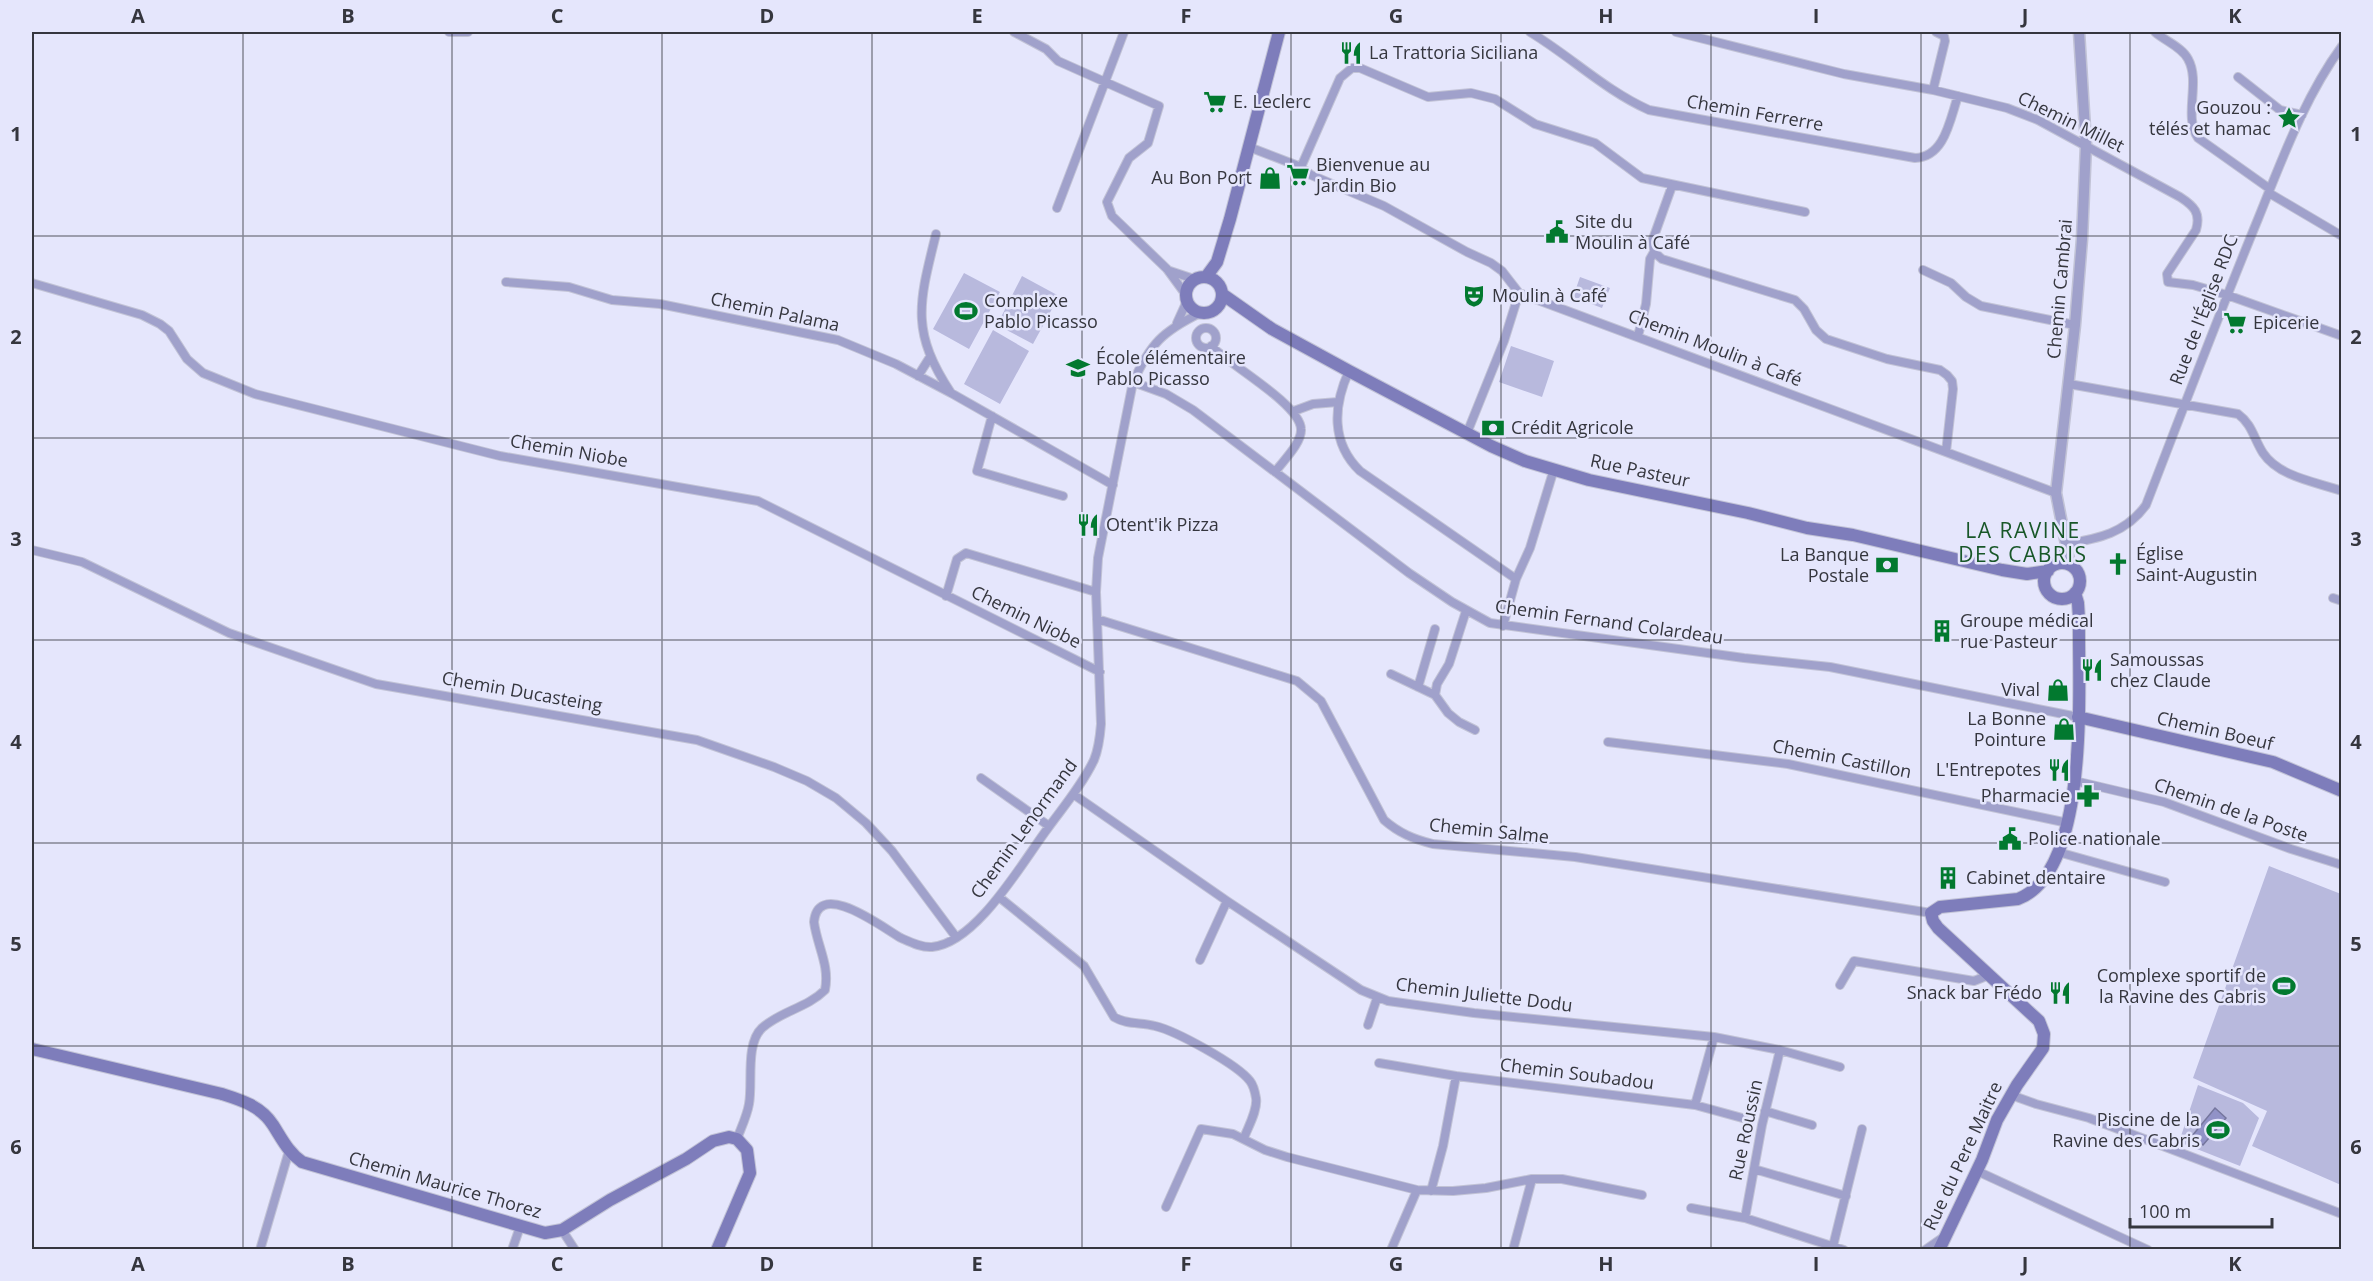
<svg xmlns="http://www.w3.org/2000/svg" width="2373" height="1281" font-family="'Open Sans',sans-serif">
	<rect width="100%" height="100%" fill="#e5e6fc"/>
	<!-- green -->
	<path fill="#b8b9dd" d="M964 273 1000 292 969 349 933 329Z
		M1022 276 1059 296 1033 344 997 325Z
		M1580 277 1610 288 1602 308 1573 297Z
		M993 330 1029 351 1000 404 964 384Z
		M1511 346 1554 361 1542 397 1499 382Z
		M2269 866 2341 894V1185L2252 1146 2267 1111 2193 1078Z
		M2198 1085 2243 1103 2259 1118 2240 1166 2179 1142Z"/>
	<!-- water -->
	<path fill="#9192c7" stroke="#75769e" stroke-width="1.5" d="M2215 1108 2226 1118 2203 1145 2192 1136Z"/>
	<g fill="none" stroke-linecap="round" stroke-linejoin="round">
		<!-- minor casing -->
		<g stroke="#c2c3d6" stroke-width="10">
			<path id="minor" d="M449 32H468
				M1014 32 1046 49 1058 61 1159 106 1148 143 1129 158 1107 202 1112 216 1167 269 1186 295
				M1530 32C1570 56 1606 91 1649 110L1915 158C1945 157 1950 119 1958 96
				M1676 32 1844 74 1933 90 2007 108 2038 120 2180 197C2194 206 2201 213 2196 230L2167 274 2168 282 2193 285 2227 295 2342 336
				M2155 32C2165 41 2182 47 2188 59 2201 82 2183 116 2198 138L2270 189
				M2238 77 2280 110 2302 115
				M1933 90 1945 41 1944 36 1936 32
				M1249 147 1301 167 1311 175 1384 206 1467 252 1491 263 1502 271 1519 293 2056 493
				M1301 167 1340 78 1352 68H1360L1428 97 1471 93 1495 99 1535 124 1595 143 1642 178 1805 212
				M1672 186 1653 239C1653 249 1654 253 1662 259L1795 300 1804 309 1816 330 1826 339 1887 359 1940 370 1947 375 1952 381 1953 389 1946 452
				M2269 193 2342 236
				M1057 208 1124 32
				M936 234C919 303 910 331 951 393
				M1923 270 1951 283 1966 297 1981 306 2075 325
				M1170 271 1194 279
				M506 282 569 287 612 300 660 304 838 340 896 364 951 393 1113 485
				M32 283 142 315 160 324 169 331 187 359 203 373 255 394 500 456 758 501 1100 672
				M1177 323 1187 301
				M1196 338a10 10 0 1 1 20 0a10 10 0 1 1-20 0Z
				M1638 336 1646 304 1650 259 1654 252
				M1211 346C1230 365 1300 404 1301 429 1302 443 1283 461 1275 472
				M1349 371C1333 406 1331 443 1360 471L1516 579
				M918 376 930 357
				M1133 382 1166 394 1193 410 1409 573 1452 602 1490 623 1744 658 1830 667 2078 717
				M2069 384 2238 414C2252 424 2254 439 2263 453 2279 477 2316 482 2342 491
				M1294 411 1313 404 1338 402
				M992 416 977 471 1063 496
				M1467 433 1504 341 1519 293
				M2065 544C2098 539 2126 533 2146 505 2183 409 2219 314 2258 219 2282 160 2304 98 2342 46
				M32 550 82 562 229 633 376 684 697 740 774 767 807 781 836 798 866 823 892 851 956 937
				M946 596 957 559 966 553 1096 592
				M2333 598 2342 601
				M1097 619 1297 681 1321 701 1384 820C1399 833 1413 839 1433 844L1575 857 1931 913
				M1503 626 1516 579 1530 548 1554 469
				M1391 674 1435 695 1448 713 1459 722 1475 730
				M1418 687 1435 629
				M1435 695 1437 684 1449 664 1466 611
				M1608 742 1788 764 2068 823
				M981 778 1049 826
				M2075 781 2164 802 2291 849 2342 865
				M1073 794 1227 901 1361 990 1388 1001 1474 1013 1714 1037 1780 1050 1840 1067
				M2058 852 2165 882
				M999 897 1084 966 1114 1017C1127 1025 1141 1022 1155 1026 1176 1031 1237 1064 1250 1081 1254 1086 1255 1092 1256 1098 1258 1110 1248 1127 1244 1138
				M1200 960 1227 901
				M1840 985 1854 961 1974 981 1989 975
				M1368 1025 1377 998
				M1379 1063 1456 1076 1695 1105 1746 1119
				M2011 1095 2036 1104 2089 1118 2342 1214
				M1695 1105 1714 1037
				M1765 1111 1812 1125
				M737 1139C741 1128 747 1116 749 1104 753 1083 745 1044 762 1028 781 1011 807 1008 825 990 830 965 817 946 814 922 818 877 886 930 901 938 910 942 922 948 932 947 977 943 1023 861 1048 828 1064 806 1082 785 1094 760 1099 748 1100 737 1101 724L1096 592 1098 558 1133 382C1151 343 1162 332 1200 313
				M1754 1169 1846 1196
				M1977 1171 2148 1250
				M1431 1191 1443 1146 1456 1076
				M1166 1207 1201 1129 1233 1134 1265 1150 1287 1157 1417 1190 1453 1191 1486 1188 1532 1179H1562L1642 1195
				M1691 1208 1745 1218 1844 1250
				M1745 1218 1762 1125 1780 1050
				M562 1230 575 1250
				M1833 1246 1862 1129
				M260 1250 289 1151
				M512 1250 520 1227
				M1391 1250 1417 1190
				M1513 1250 1532 1179
				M1925 1250 1945 1236"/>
		</g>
		<!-- tertiary casing -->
		<g stroke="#c2c3d6" stroke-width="13">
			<path id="tertiary" d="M2058 564 2065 548
				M2070 565 2056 493 2075 325 2082 239 2086 145 2079 32"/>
		</g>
		<!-- secondary casing -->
		<g stroke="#c2c3d6" stroke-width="14">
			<path id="secondary" d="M1186 295a18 18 0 1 1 36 0a18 18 0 1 1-36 0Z
				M1206 277 1217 262 1230 219 1279 32
				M1222 294 1272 329 1349 371 1491 446 1525 461 1589 480 1748 513 1807 528 1853 535 2002 570 2027 574 2048 571
				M2044 581a18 18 0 1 1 36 0a18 18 0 1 1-36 0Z
				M2078 717 2273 762 2342 791
				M32 1049 222 1094C241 1100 261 1106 273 1125 282 1139 288 1152 302 1162L545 1233 562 1230 610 1200 686 1159 713 1141 729 1137 737 1139 747 1150 750 1173 717 1250
				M1939 1250 1982 1160 1997 1120 2017 1085 2043 1048 2044 1034 2039 1021 1938 928 1933 921 1931 913 1940 907 2018 899C2091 871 2078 685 2079 619L2078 603 2075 593"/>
		</g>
		<!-- minor -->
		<use href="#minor" stroke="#a0a1cb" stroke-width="8"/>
		<!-- tertiary -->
		<use href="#tertiary" stroke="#a0a1cb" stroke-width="10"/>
		<!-- secondary -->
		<use href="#secondary" stroke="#7e7dbb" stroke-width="12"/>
	</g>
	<!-- grid -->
	<path fill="none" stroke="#35363e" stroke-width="1.5" stroke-opacity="0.55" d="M243 32V1250M452 32V1250M662 32V1250M872 32V1250M1082 32V1250M1291 32V1250M1501 32V1250M1711 32V1250M1921 32V1250M2130 32V1250M32 236H2342M32 438H2342M32 640H2342M32 843H2342M32 1046H2342"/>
	<!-- icons -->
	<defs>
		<g id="restaurant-bare" transform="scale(1.8)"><path d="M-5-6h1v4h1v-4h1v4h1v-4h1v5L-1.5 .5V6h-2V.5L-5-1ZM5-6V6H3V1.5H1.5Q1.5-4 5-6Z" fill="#02792f" stroke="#e5e6fc" stroke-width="2.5" paint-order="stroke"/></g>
		<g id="supermarket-bare" transform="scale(1.8)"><path d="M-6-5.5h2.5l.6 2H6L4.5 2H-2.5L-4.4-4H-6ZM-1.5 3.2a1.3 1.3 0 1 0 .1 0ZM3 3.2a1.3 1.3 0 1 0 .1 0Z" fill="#02792f" stroke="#e5e6fc" stroke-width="2.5" paint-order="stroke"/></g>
		<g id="sight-bare" transform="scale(1.8)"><path d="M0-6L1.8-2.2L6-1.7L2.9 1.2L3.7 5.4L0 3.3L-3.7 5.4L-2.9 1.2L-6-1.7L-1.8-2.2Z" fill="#02792f" stroke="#e5e6fc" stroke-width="2.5" paint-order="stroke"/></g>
		<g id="shop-bare" transform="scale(1.8)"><path d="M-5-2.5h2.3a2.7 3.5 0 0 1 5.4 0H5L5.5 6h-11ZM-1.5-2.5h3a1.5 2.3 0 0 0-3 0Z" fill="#02792f" stroke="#e5e6fc" stroke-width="2.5" paint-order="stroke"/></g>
		<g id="civic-bare" transform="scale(1.8)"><path d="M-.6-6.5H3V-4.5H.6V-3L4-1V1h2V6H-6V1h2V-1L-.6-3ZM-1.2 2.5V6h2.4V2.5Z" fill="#02792f" stroke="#e5e6fc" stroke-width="2.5" paint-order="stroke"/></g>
		<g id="theatre-bare" transform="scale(1.8)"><path d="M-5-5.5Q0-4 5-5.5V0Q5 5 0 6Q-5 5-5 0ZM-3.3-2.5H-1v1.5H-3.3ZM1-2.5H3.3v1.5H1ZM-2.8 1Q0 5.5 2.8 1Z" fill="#02792f" stroke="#e5e6fc" stroke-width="2.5" paint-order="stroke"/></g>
		<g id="stadium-bare" transform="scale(1.8)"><path d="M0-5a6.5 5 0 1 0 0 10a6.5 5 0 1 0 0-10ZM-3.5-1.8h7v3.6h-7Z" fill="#02792f" stroke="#e5e6fc" stroke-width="2.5" paint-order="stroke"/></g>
		<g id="school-bare" transform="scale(1.8)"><path d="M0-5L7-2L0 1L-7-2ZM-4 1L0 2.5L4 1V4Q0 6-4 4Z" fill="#02792f" stroke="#e5e6fc" stroke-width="2.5" paint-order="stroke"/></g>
		<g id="bank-bare" transform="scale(1.8)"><path d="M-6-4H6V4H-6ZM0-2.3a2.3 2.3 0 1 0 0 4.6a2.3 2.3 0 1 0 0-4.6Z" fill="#02792f" stroke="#e5e6fc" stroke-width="2.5" paint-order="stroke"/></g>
		<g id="church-bare" transform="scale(1.8)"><path d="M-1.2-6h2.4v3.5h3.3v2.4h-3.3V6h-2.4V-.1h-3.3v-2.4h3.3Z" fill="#02792f" stroke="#e5e6fc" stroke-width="2.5" paint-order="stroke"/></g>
		<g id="building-bare" transform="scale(1.8)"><path d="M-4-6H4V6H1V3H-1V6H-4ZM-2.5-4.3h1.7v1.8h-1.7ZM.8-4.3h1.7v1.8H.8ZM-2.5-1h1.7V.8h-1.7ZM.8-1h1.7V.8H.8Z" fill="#02792f" stroke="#e5e6fc" stroke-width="2.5" paint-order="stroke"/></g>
		<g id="pharmacy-bare" transform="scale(1.8)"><path d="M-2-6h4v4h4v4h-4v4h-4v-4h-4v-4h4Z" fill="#02792f" stroke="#e5e6fc" stroke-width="2.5" paint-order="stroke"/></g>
	</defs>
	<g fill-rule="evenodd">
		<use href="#restaurant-bare" x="1351" y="53"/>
		<use href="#supermarket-bare" x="1215" y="102"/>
		<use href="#sight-bare" x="2289" y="118"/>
		<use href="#supermarket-bare" x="1298" y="175"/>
		<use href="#shop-bare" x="1270" y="178"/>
		<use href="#civic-bare" x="1557" y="232"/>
		<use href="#theatre-bare" x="1474" y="296"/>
		<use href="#stadium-bare" x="966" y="311"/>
		<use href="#supermarket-bare" x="2235" y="323"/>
		<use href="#school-bare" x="1078" y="368"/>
		<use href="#bank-bare" x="1493" y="428"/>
		<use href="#restaurant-bare" x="1088" y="525"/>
		<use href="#church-bare" x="2118" y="564"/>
		<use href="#bank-bare" x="1887" y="565"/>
		<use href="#building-bare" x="1942" y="631"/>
		<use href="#restaurant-bare" x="2092" y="670"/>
		<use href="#shop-bare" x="2058" y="690"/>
		<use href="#shop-bare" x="2064" y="729"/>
		<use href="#restaurant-bare" x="2059" y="770"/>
		<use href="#pharmacy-bare" x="2088" y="796"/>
		<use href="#civic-bare" x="2010" y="839"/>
		<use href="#building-bare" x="1948" y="878"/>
		<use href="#stadium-bare" x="2284" y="986"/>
		<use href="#restaurant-bare" x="2060" y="993"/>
		<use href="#stadium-bare" x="2218" y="1130"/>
	</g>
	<g text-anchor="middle" stroke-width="5" stroke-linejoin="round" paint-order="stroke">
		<!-- poi labels -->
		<g font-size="18" fill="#35363e" stroke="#e5e6fc" text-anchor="start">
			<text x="1369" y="59">La Trattoria Siciliana</text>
			<text x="1233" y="108">E. Leclerc</text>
			<text x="2271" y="114" text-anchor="end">Gouzou :<tspan x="2271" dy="21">télés et hamac</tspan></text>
			<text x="1316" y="171">Bienvenue au<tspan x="1316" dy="21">Jardin Bio</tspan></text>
			<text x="1252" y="184" text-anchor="end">Au Bon Port</text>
			<text x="1575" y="228">Site du<tspan x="1575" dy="21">Moulin à Café</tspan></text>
			<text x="1492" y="302">Moulin à Café</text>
			<text x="984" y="307">Complexe<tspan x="984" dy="21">Pablo Picasso</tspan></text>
			<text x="2253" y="329">Epicerie</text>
			<text x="1096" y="364">École élémentaire<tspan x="1096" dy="21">Pablo Picasso</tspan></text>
			<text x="1511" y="434">Crédit Agricole</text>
			<text x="1106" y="531">Otent'ik Pizza</text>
			<text x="2136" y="560">Église<tspan x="2136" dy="21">Saint-Augustin</tspan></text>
			<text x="1869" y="561" text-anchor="end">La Banque<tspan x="1869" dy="21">Postale</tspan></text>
			<text x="1960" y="627">Groupe médical<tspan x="1960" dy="21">rue Pasteur</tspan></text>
			<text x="2110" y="666">Samoussas<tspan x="2110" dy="21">chez Claude</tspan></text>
			<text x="2040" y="696" text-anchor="end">Vival</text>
			<text x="2046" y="725" text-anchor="end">La Bonne<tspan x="2046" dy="21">Pointure</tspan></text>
			<text x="2041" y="776" text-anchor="end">L'Entrepotes</text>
			<text x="2070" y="802" text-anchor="end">Pharmacie</text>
			<text x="2028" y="845">Police nationale</text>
			<text x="1966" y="884">Cabinet dentaire</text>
			<text x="2266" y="982" text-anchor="end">Complexe sportif de<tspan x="2266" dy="21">la Ravine des Cabris</tspan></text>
			<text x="2042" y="999" text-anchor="end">Snack bar Frédo</text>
			<text x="2200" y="1126" text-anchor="end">Piscine de la<tspan x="2200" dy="21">Ravine des Cabris</tspan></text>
		</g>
		<!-- street labels -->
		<g font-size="18" fill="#35363e" stroke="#e5e6fc">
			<text transform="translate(1755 113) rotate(10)" y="6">Chemin Ferrerre</text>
			<text transform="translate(2071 122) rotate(26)" y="6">Chemin Millet</text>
			<text transform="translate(2060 289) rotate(-85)" y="6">Chemin Cambrai</text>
			<text transform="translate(2204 310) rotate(-69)" y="6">Rue de l'Église RDC</text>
			<text transform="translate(775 312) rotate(12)" y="6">Chemin Palama</text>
			<text transform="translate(1715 348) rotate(21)" y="6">Chemin Moulin à Café</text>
			<text transform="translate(569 451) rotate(10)" y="6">Chemin Niobe</text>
			<text transform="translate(1640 471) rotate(12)" y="6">Rue Pasteur</text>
			<text transform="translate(1026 617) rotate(26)" y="6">Chemin Niobe</text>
			<text transform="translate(1609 622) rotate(8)" y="6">Chemin Fernand Colardeau</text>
			<text transform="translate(522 692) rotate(10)" y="6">Chemin Ducasteing</text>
			<text transform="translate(2215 731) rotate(13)" y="6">Chemin Boeuf</text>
			<text transform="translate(1842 759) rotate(11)" y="6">Chemin Castillon</text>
			<text transform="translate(2231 810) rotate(19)" y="6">Chemin de la Poste</text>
			<text transform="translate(1024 829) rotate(-54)" y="6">Chemin Lenormand</text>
			<text transform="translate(1489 831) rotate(6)" y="6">Chemin Salme</text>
			<text transform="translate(1484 995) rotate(7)" y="6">Chemin Juliette Dodu</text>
			<text transform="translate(1577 1074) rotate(7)" y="6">Chemin Soubadou</text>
			<text transform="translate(1746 1130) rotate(-78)" y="6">Rue Roussin</text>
			<text transform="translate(1963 1156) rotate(-65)" y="6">Rue du Pere Maitre</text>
			<text transform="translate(445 1185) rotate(16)" y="6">Chemin Maurice Thorez</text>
		</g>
		<!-- quarter labels -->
		<g font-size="21" letter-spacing="1.5" fill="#185728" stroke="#e5e6fc">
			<text x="2023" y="538">LA RAVINE<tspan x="2023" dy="24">DES CABRIS</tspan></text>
		</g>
	</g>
	<!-- border -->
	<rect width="2373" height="1281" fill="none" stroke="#e5e6fc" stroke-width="66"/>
	<!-- scale -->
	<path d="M2130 1218v9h142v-9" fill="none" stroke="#35363e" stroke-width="3"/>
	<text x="2139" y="1218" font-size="18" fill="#35363e" stroke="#e5e6fc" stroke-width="4.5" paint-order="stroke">100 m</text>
	<rect x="33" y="33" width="2307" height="1215" fill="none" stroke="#35363e" stroke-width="2"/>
	<g font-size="20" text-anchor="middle" font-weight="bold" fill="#35363e">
		<text x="138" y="23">A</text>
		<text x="348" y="23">B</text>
		<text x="557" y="23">C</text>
		<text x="767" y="23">D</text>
		<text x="977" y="23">E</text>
		<text x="1186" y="23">F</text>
		<text x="1396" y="23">G</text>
		<text x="1606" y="23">H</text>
		<text x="1816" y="23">I</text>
		<text x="2025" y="23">J</text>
		<text x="2235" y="23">K</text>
		<text x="16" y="141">1</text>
		<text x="2356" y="141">1</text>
		<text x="16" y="344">2</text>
		<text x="2356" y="344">2</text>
		<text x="16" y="546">3</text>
		<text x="2356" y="546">3</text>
		<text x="16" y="749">4</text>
		<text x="2356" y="749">4</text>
		<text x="16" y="951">5</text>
		<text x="2356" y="951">5</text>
		<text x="16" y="1154">6</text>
		<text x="2356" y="1154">6</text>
		<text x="138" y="1271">A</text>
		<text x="348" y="1271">B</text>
		<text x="557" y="1271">C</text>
		<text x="767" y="1271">D</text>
		<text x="977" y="1271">E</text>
		<text x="1186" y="1271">F</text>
		<text x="1396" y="1271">G</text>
		<text x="1606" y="1271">H</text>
		<text x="1816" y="1271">I</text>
		<text x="2025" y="1271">J</text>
		<text x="2235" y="1271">K</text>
	</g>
</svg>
